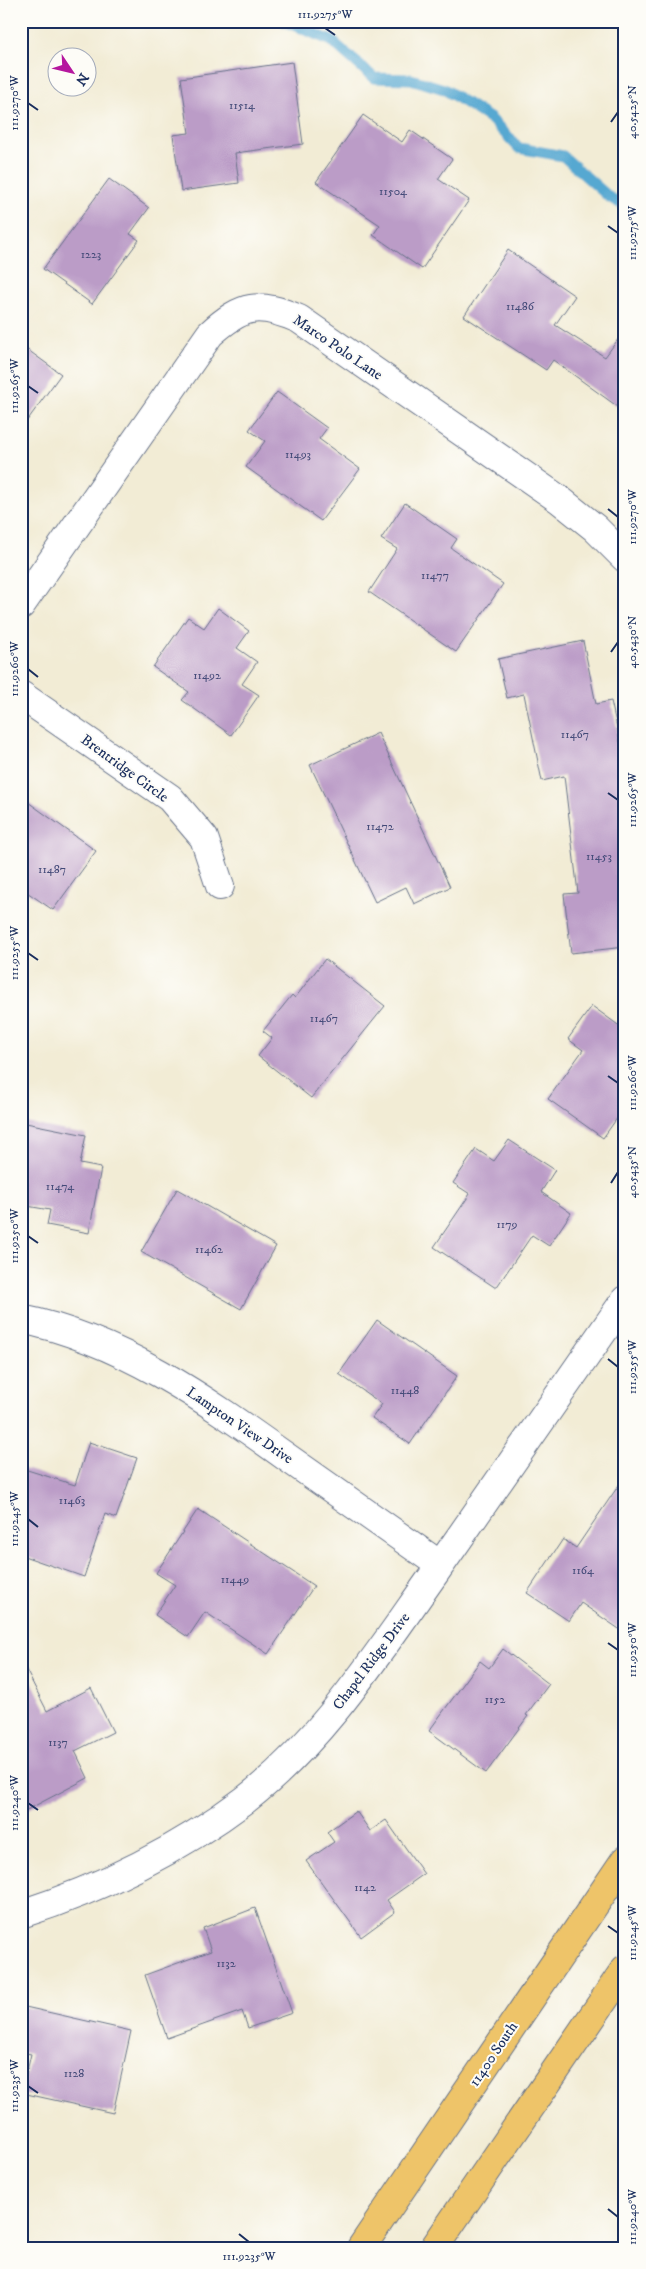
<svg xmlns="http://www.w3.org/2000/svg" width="646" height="2269" font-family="'IM FELL DW Pica',serif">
	<rect width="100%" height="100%" fill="#fdfcf7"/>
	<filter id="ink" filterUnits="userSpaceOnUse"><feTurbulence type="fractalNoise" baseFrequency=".02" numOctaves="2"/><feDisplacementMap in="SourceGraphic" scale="10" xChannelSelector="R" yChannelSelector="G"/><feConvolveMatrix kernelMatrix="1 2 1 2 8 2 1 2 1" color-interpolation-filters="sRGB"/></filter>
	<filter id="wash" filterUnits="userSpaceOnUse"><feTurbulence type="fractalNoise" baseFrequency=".0096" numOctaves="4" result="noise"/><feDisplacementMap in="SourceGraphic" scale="20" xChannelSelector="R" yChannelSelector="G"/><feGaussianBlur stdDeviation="1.12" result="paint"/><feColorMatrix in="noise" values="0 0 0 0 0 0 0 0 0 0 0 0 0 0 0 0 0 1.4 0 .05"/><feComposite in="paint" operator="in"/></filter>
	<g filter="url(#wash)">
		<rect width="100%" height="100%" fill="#f2ecd5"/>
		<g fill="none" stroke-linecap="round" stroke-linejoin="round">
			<!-- stream -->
			<path stroke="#57a8d1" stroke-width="11" d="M283 21 332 41 374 78 411 79 444 89 491 119 519 148 563 156 609 197 625 206"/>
		</g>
		<g id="blocks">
			<!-- building -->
			<path fill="#bb9cc7" d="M292 62 303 144 235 153 239 183 181 191 173 135 189 133 181 78Z
				M363 115 402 142 410 130 452 159 438 179 469 200 422 269 373 235 380 225 316 182Z
				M109 179 149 208 130 234 139 240 92 304 43 269Z
				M508 250 575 296 555 325 605 357 625 330V412L553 360 546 370 464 316Z
				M21 345 61 374 21 429Z
				M277 392 327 428 319 439 360 469 321 521 246 467 265 441 249 430Z
				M405 503 457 539 451 548 503 584 456 652 369 592 397 549 381 539Z
				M218 608 249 631 237 648 257 662 242 684 259 695 231 735 182 700 189 692 153 667 188 617 204 628Z
				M583 641 596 704 611 701 625 764V947L571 953 564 894 578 893 564 776 542 781 524 694 507 698 498 659Z
				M378 733 450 887 414 904 406 887 375 902 310 765Z
				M21 797 96 851 53 910 21 888Z
				M325 959 385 1006 311 1098 258 1056 272 1038 263 1031 292 995 295 998Z
				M592 1006 625 1030V1107L603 1138 548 1099 583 1050 568 1039Z
				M21 1122 86 1135 80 1164 101 1168 89 1233 47 1225 50 1210 21 1205Z
				M509 1140 555 1170 541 1192 571 1213 549 1246 532 1235 496 1288 434 1247 470 1194 453 1183 476 1149 494 1161Z
				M177 1189 276 1246 241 1309 141 1252Z
				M377 1320 457 1376 410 1444 372 1418 382 1404 339 1374Z
				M89 1442 137 1458 116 1518 105 1514 84 1577 21 1555V1468L75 1485Z
				M625 1476V1633L581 1603 569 1621 527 1593 563 1539 576 1548Z
				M198 1509 314 1586 268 1654 205 1612 188 1637 155 1615 175 1585 156 1573Z
				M503 1649 549 1684 526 1715 528 1716 486 1773 429 1731 480 1661 489 1668Z
				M21 1660 47 1711 91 1688 113 1732 75 1751 88 1778 21 1813Z
				M356 1811 370 1831 386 1820 424 1874 387 1900 395 1912 361 1937 306 1861 334 1842 327 1832Z
				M255 1908 292 2013 248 2028 242 2011 167 2038 145 1975 211 1951 203 1928Z
				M21 2006 131 2031 113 2113 22 2093 31 2054 21 2052Z"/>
		</g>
	</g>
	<g filter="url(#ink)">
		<use href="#blocks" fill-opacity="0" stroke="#667188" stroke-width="1"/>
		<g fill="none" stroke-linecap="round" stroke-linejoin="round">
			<!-- minor casing -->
			<g stroke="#667188" stroke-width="30">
				<path id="minor" d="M21 605 210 334C243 304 258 302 299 319L560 500 595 528 625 558
					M21 695 170 798 204 838 220 886
					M21 1319C120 1339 205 1399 285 1456 337 1492 388 1529 440 1565
					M21 1914C102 1888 177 1851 245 1800 324 1739 378 1653 435 1573 498 1482 561 1391 625 1300"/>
			</g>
			<!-- major casing -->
			<g stroke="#667188" stroke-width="30">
				<path id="major" d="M361 2248 625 1860
					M434 2248 625 1969"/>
			</g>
			<!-- minor -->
			<use href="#minor" stroke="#fff" stroke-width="28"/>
			<!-- major -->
			<use href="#major" stroke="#eec469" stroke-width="28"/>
		</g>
	</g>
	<!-- ticks -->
	<path fill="none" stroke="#1b2f5e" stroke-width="2" d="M325 28 335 35M28 103 38 110M611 122 618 112M608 226 618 233M28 386 38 393M608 509 618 517M611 652 618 642M28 669 38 677M608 793 618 800M28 953 38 960M608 1076 618 1083M611 1183 618 1172M28 1236 38 1243M608 1359 618 1367M28 1519 38 1527M608 1643 618 1650M28 1803 38 1810M608 1926 618 1933M28 2086 38 2093M608 2209 618 2217M239 2234 249 2242"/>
	<g text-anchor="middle" stroke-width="4" stroke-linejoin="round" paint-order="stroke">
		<!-- number labels -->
		<g font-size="12" fill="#434a78">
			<text x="242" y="109">11514</text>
			<text x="393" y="195">11504</text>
			<text x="91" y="258">1223</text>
			<text x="520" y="310">11486</text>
			<text x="298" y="458">11493</text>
			<text x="435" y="579">11477</text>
			<text x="207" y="679">11492</text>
			<text x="575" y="738">11467</text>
			<text x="380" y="830">11472</text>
			<text x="599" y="860">11453</text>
			<text x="52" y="873">11487</text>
			<text x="324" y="1022">11467</text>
			<text x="60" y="1190">11474</text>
			<text x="507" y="1228">1179</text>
			<text x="209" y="1253">11462</text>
			<text x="405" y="1394">11448</text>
			<text x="72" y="1504">11463</text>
			<text x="583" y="1574">1164</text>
			<text x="235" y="1583">11449</text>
			<text x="495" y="1703">1152</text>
			<text x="58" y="1746">1137</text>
			<text x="365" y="1891">1142</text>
			<text x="226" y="1967">1132</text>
			<text x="74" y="2077">1128</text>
		</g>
		<!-- street labels -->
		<g font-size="15" fill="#1b2f5e" stroke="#fdfcf7">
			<text transform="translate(338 347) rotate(34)" y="5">Marco Polo Lane</text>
			<text transform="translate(125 768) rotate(36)" y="5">Brentridge Circle</text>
			<text transform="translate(240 1425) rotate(34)" y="5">Lampton View Drive</text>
			<text transform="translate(371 1661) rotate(-53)" y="5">Chapel Ridge Drive</text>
			<text transform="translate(493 2054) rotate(-56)" y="5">11400 South</text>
		</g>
	</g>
	<!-- margin -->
	<rect width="646" height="2269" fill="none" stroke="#fdfcf7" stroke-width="55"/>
	<!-- north arrow -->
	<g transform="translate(72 72) rotate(125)"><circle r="24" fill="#fdfcf7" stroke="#a3aaba"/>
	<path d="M0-4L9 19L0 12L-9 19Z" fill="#b5179e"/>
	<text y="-8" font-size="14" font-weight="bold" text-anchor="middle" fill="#1b2f5e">N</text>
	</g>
	<rect x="28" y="28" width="590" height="2214" fill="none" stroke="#1b2f5e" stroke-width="2"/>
	<g font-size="12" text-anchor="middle" fill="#1b2f5e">
		<text x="325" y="18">111.9275°W</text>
		<text transform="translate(14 103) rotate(-90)" y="4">111.9270°W</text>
		<text transform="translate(632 112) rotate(-90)" y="4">40.5425°N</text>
		<text transform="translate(632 233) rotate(-90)" y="4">111.9275°W</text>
		<text transform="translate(14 386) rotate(-90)" y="4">111.9265°W</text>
		<text transform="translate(632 517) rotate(-90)" y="4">111.9270°W</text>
		<text transform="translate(632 642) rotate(-90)" y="4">40.5430°N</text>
		<text transform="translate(14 669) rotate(-90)" y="4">111.9260°W</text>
		<text transform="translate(632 800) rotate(-90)" y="4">111.9265°W</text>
		<text transform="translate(14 953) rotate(-90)" y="4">111.9255°W</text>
		<text transform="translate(632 1083) rotate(-90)" y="4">111.9260°W</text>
		<text transform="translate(632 1172) rotate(-90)" y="4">40.5435°N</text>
		<text transform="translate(14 1236) rotate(-90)" y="4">111.9250°W</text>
		<text transform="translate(632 1367) rotate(-90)" y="4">111.9255°W</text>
		<text transform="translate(14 1519) rotate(-90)" y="4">111.9245°W</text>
		<text transform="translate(632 1650) rotate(-90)" y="4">111.9250°W</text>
		<text transform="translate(14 1803) rotate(-90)" y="4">111.9240°W</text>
		<text transform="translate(632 1933) rotate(-90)" y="4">111.9245°W</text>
		<text transform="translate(14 2086) rotate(-90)" y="4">111.9235°W</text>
		<text transform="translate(632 2217) rotate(-90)" y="4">111.9240°W</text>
		<text x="249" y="2260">111.9235°W</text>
	</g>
</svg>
